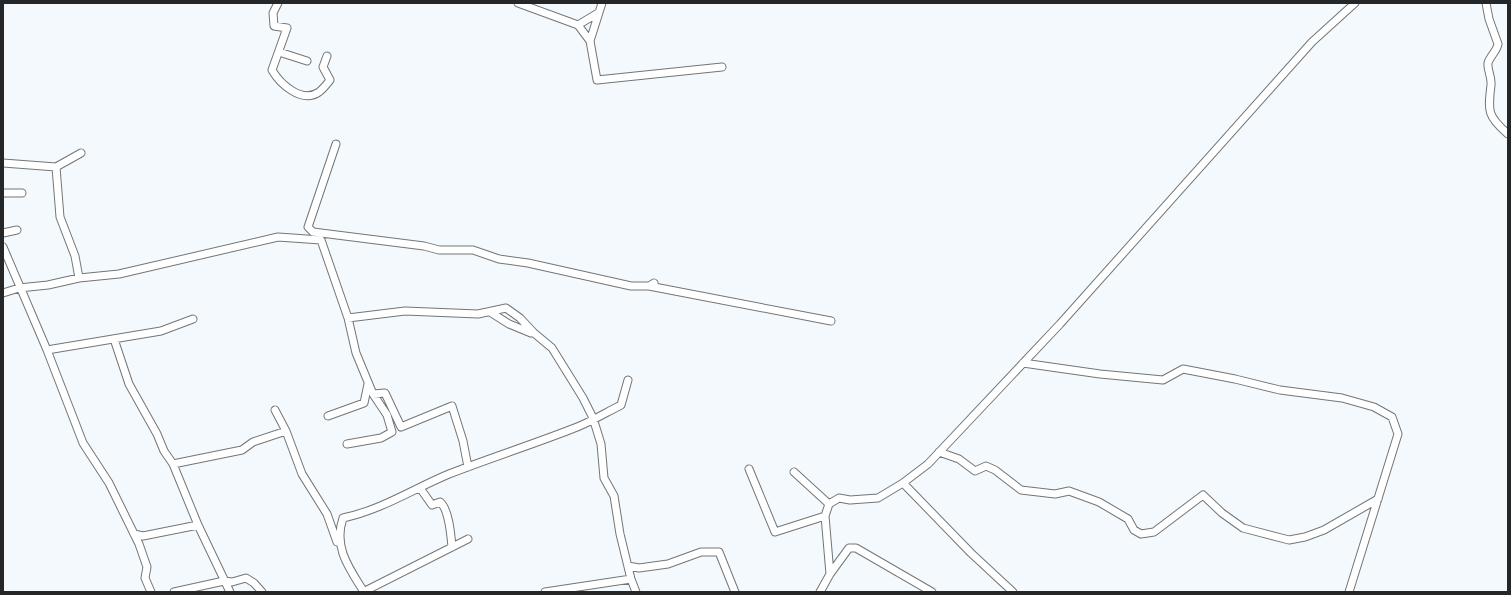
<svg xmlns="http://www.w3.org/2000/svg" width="1511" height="595" font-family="Figtree,sans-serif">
	<rect width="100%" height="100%" fill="#f3f9fd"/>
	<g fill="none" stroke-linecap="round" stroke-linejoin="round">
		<!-- minor casing -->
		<g stroke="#717679" stroke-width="9">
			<path id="minor" d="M278 3 273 13 274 26 287 28 272 70C280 84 302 104 319 92 323 89 327 84 330 80L323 67 327 56
				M518 3 578 25 590 41
				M602 3 590 41 597 80 722 67
				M1486 3 1489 19 1498 44C1497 51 1490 56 1488 63 1487 70 1492 77 1491 85 1488 111 1487 116 1508 134
				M578 25 598 13
				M279 52 307 61
				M336 144 308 227 313 232 424 246 439 250H473L499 259 528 263 631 286H649L654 283
				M3 163 56 167 81 153
				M56 167 60 217 75 256 79 278
				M3 193H22
				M3 233 17 230
				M3 247 47 350 83 443 109 483 139 544 147 567 145 578 151 592
				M649 286 831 321
				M3 293 19 288 48 285 79 278 119 274 278 237 321 240 348 318 356 353 373 394 385 393 401 427 452 406 463 441 468 467
				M490 312 509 324 531 333
				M348 318 405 311 478 314 506 308 520 318 534 333 552 348 583 398 593 418 601 444 604 478 614 496 620 534 631 579 636 592
				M114 339 129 384 157 434 164 451 173 464 198 525 230 592
				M47 350 161 331 193 319
				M1023 363 1100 374 1163 380 1183 369 1235 379 1280 390 1342 398 1374 407 1392 417 1398 434 1349 592
				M275 410 286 431 302 474 327 514 337 542
				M328 416 364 403 368 384
				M347 444 381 438 392 432 387 415 373 394
				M939 452 959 459 975 471 986 466 995 470 1021 490 1055 494 1069 491 1099 502 1128 519 1134 530 1141 534 1154 532 1203 495 1222 513 1243 528 1289 540 1305 537 1324 530 1378 499
				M173 464 242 450 253 442 286 431
				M749 469 775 532 825 516
				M794 472 829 504
				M903 483 971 553 1013 592
				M420 488 432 505 440 502C449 509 451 536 452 547
				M134 534 143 536 198 525
				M628 566 639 568 668 564 701 552H719L735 592
				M830 574 849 548H856L932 592
				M174 592 224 581 232 582 246 578 254 583 262 592
				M363 592 468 539
				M364 592C349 568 333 547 343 518 381 510 413 489 449 474 490 458 531 445 572 429 589 423 605 413 621 405L628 380
				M545 592 631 579
				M820 592 830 574 825 516 829 504 839 498 850 500 878 498 903 483 928 464 1060 324 1312 42 1355 3"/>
		</g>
		<!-- minor -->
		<use href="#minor" stroke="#fff" stroke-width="7"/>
	</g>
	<!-- border -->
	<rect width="1511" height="595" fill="none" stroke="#242627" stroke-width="8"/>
</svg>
